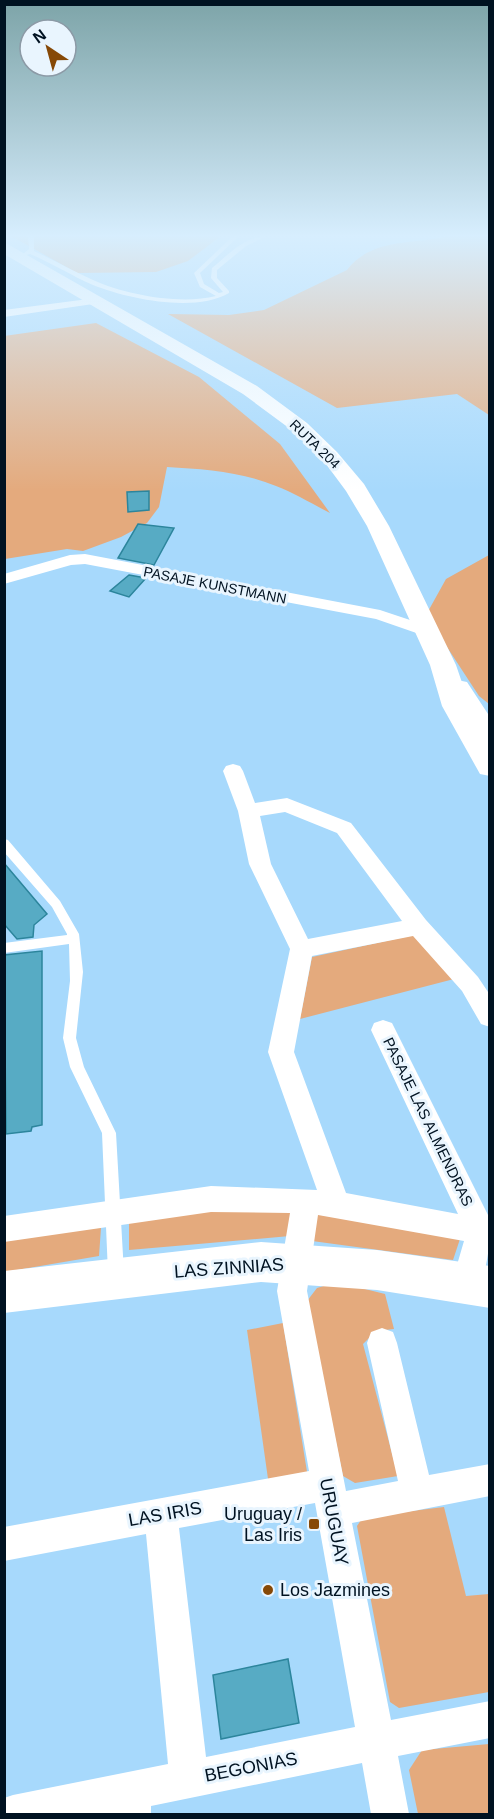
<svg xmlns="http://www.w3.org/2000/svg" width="494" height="1819" font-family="Helvetica,sans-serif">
	<rect width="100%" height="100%" fill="#a7d9fc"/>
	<!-- green -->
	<path fill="#e4aa7d" d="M11 236H221L188 261 156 272 77 273Z
		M447 236H489V415L457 394 337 408 168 314 229 315 264 310 347 270C372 237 415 245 447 236Z
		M96 323 199 377 280 444 330 513C312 504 295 493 276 486 242 472 204 469 167 467L159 507 147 523 121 537 83 551 67 549 5 559 4 336Z
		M489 555V704L479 696 426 615 446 579Z
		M414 935 454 979 300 1019 312 957Z
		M231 1210 292 1211 290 1236 129 1250V1222L190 1212Z
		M315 1214 461 1236 453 1260 312 1241Z
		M88 1225 101 1228 99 1256 5 1272V1238Z
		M337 1282 385 1294 394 1329 376 1331 363 1344 398 1476 355 1483 343 1476 307 1301 317 1288Z
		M283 1323 308 1478 269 1486 247 1330Z
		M444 1507 466 1596 489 1594V1692L399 1708 390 1702 357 1526 363 1517Z
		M489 1744V1814H418L409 1770 422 1750Z"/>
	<!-- building -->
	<path fill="#57abc4" stroke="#2c859c" stroke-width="1.5" d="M149 491V510L128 512 127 492Z
		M138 524 174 528 154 565 118 558Z
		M129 575 146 578 129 597 110 591Z
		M4 863 47 914 34 925 33 937 17 939 4 924Z
		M42 951V1125L32 1127 31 1131 6 1134 4 955Z
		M288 1659 299 1723 221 1739 213 1675Z"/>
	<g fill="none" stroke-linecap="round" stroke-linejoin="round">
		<!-- lane -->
		<path fill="#fff" fill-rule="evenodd" d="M28 236H34V251C54 260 73 271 93 280 126 295 181 305 216 296L200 287 194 273 233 236H239L200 273 204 284 219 293 223 292 211 278 212 268C228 255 245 236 267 236L246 246 217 270V278L229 291V293C195 313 128 299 93 285 72 276 52 263 30 254L23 256V254L29 249Z
			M4 839 8 840 60 901 79 934 83 972 76 1038 84 1067 116 1133 124 1273 121 1278 116 1280 111 1278 108 1273 102 1133 70 1067 63 1038 70 981 69 944 4 953V943L67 935V934L52 907 4 852Z"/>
		<!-- street -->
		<path fill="#fff" fill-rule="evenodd" d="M96 298 100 299V303L4 317V310Z
			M85 554 380 610 431 627 434 631 425 636 376 619 85 564 71 565 4 584V574L70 555Z
			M233 764 240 766 243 771 255 803 287 798 351 823 426 920 478 977 490 995V1027L481 1024 462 991 413 936 312 956 294 1052 346 1193 458 1214 371 1030 374 1023 383 1020 392 1023 490 1219C490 1245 488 1268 477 1292L467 1296 457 1292 452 1282 464 1241 318 1215 307 1291 346 1491 398 1481 367 1343 371 1332 382 1328 393 1332 397 1343 429 1475 490 1464V1496L352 1523 391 1720 490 1701V1738L398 1756 409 1814H371L362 1763 151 1806V1814H4V1798L13 1795 168 1764 146 1534 4 1561V1527L309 1471 277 1291 290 1213 211 1212 4 1242V1216L211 1186 317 1190 268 1052 290 949 249 864 238 811 223 771 226 766ZM285 812 337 833 402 921 308 939 271 864 260 816ZM315 1503 355 1727 206 1757 179 1528Z"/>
		<!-- secondary -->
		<path fill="#fff" fill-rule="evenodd" d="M457 680 467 682 490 717V745C467 739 454 707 443 688L447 682Z
			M261 1242 377 1250 490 1266V1308L377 1290 261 1282 4 1313V1271Z"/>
		<!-- primary -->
		<path fill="#fff" fill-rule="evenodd" d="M4 242 257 386 307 423 337 452 364 484 389 526 456 665 470 706 490 741V776L480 774 442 706 430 665 367 526 346 491 323 460 293 431 243 394 4 254Z"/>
	</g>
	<!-- sky -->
	<linearGradient id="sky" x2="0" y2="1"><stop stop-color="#7da4a8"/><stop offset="0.48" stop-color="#d7eefe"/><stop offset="1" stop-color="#d7eefe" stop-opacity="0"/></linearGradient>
	<rect width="494" height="491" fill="url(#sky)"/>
	<!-- markers -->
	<g fill="#864907" stroke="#e9f5fe" stroke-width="2">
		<rect x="308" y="1518" width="12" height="12" rx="3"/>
		<circle cx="268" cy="1590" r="6"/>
	</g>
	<g text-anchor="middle" stroke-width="6" stroke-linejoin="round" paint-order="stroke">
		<!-- far-street labels -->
		<g font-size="14" fill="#001221" stroke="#e9f5fe">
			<text transform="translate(315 444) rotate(44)" y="5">RUTA 204</text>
			<text transform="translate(215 585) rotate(11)" y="5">PASAJE KUNSTMANN</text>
		</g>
		<!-- street labels -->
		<g font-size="15" fill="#001221" stroke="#e9f5fe">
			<text transform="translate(428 1122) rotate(64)" y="5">PASAJE LAS ALMENDRAS</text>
		</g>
		<!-- near-street labels -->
		<g font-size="18" fill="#001221" stroke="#e9f5fe">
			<text transform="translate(229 1268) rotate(-4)" y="6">LAS ZINNIAS</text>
			<text transform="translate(165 1514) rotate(-10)" y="6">LAS IRIS</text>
			<text transform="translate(334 1522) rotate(79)" y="6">URUGUAY</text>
			<text transform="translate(251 1767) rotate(-11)" y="6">BEGONIAS</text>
		</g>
		<!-- near-poi labels -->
		<g font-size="18" fill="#001221" stroke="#e9f5fe" text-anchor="end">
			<text x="302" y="1520">Uruguay /<tspan x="302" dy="21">Las Iris</tspan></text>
			<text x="280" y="1596" text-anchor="start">Los Jazmines</text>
		</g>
	</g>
	<!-- border -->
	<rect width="494" height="1819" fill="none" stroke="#001221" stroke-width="12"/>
	<!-- north arrow -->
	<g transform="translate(48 48) rotate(324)"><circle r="28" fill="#e9f5fe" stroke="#8c9aa6" stroke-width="1.5"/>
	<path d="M0-4.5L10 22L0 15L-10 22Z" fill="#864907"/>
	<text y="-9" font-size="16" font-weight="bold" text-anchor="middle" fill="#001221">N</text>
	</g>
</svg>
